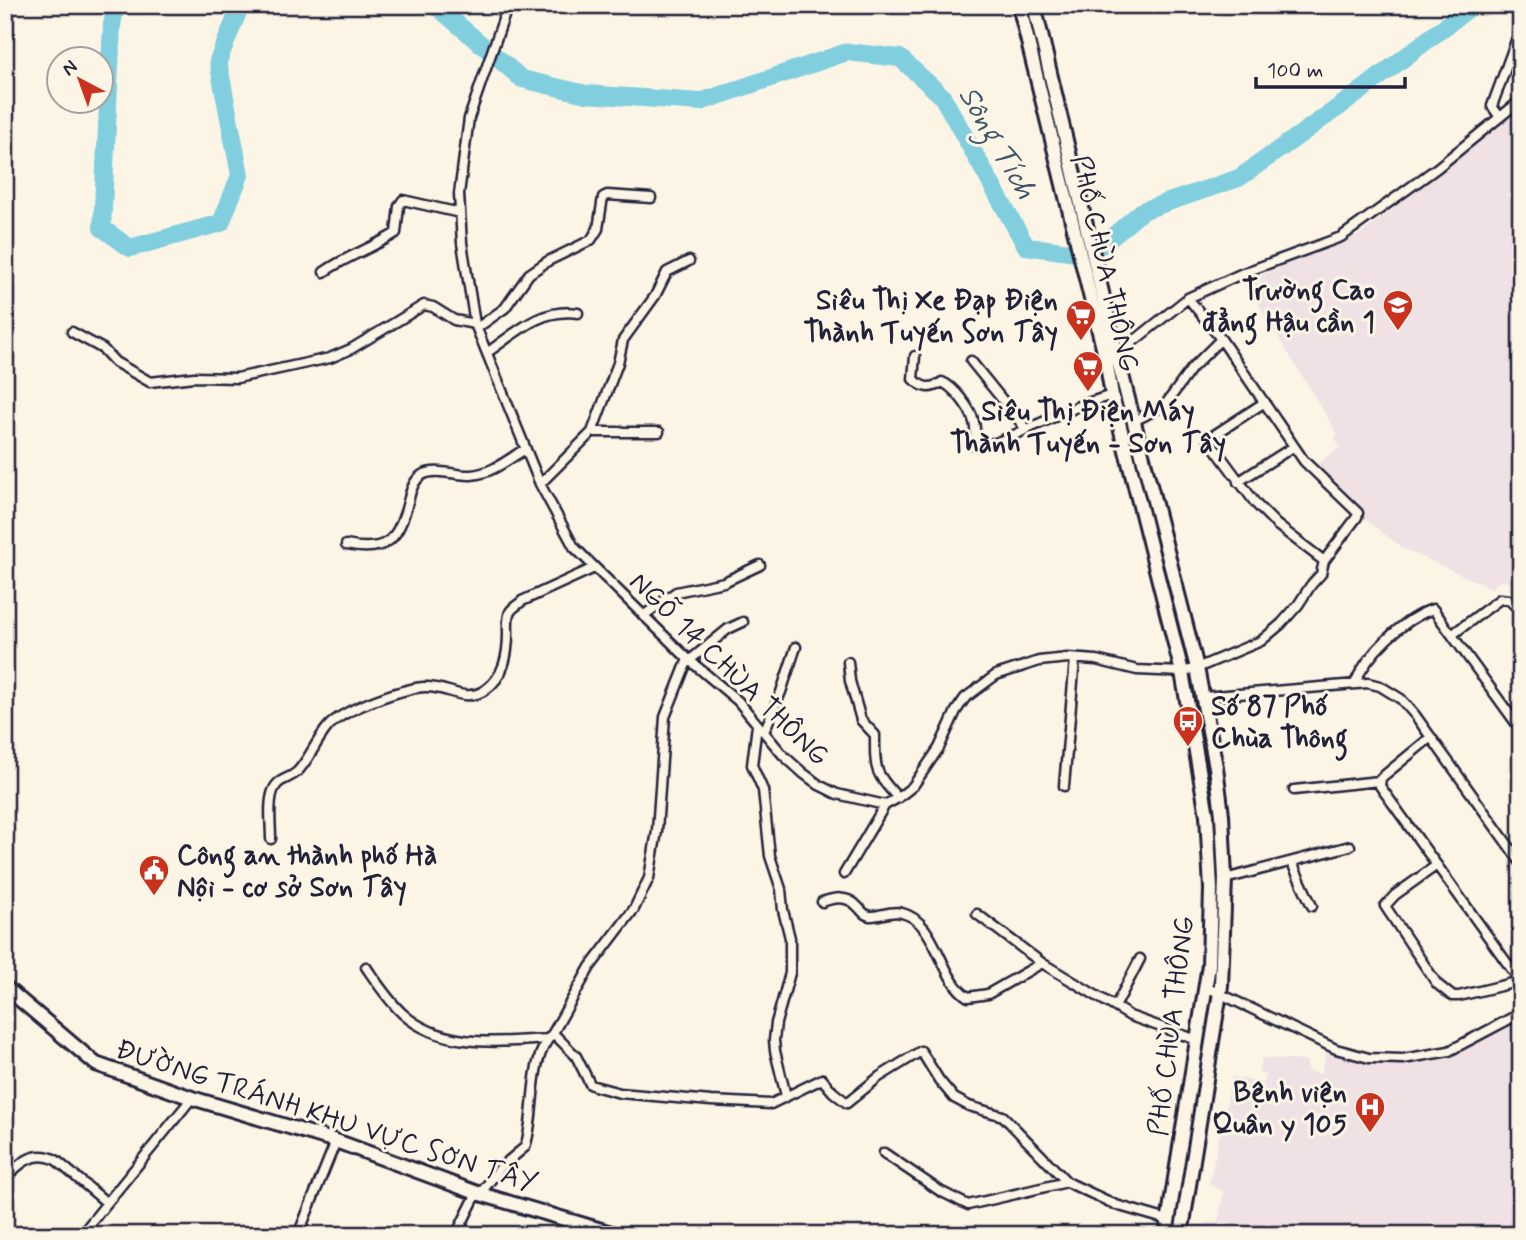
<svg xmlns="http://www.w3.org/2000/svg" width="1526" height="1240" font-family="Mynerve,sans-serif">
	<rect width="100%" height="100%" fill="#fcf5e5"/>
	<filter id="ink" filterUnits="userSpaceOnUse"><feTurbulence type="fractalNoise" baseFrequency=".0143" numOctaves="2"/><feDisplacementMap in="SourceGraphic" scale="14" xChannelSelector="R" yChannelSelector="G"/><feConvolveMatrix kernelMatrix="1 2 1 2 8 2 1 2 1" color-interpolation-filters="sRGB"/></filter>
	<g filter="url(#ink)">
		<!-- built -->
		<path fill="#efe1e4" d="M1521 108V588L1502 580 1491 588 1404 549 1361 516 1315 466 1340 447 1335 438 1338 435 1245 282 1259 283 1261 275 1361 234Z
			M1521 1021V1235H1206L1204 1223 1218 1222 1224 1192 1209 1184 1232 1077 1264 1083 1265 1075 1258 1073 1262 1058 1307 1061V1071L1321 1074 1327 1048 1369 1060 1451 1052Z"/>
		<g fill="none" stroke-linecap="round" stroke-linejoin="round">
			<!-- river -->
			<path stroke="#81cedf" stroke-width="18" d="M116 5 112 25 102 228 130 248 221 223 240 175 218 61 241 5
				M435 5 522 79 586 94 700 102 847 52 900 58 942 96 1026 246 1076 253 1104 244 1142 211 1239 178 1357 94 1473 5"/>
			<!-- minor casing -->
			<g stroke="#22223b" stroke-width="13">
				<path id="minor" d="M508 5 469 118 459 194 462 243 475 324 540 484 574 547 688 659 738 701 783 755 803 773 819 785 837 794 885 805 898 798 913 786 939 748 956 711 965 698 996 675 1039 661 1068 658 1096 660 1137 670 1182 672 1197 668 1261 641 1281 624 1298 605 1311 585 1321 574 1324 561 1357 517 1358 513 1304 461 1221 339 1188 298
					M1499 116 1492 106 1521 27
					M324 272C346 256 373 248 396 233L399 206 403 200 460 213
					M477 328 505 308 529 274 548 261 591 240 598 229 603 197 607 195 651 198
					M72 332 103 349 115 362 150 382 194 377 237 378 330 358 351 349 424 305 433 307 454 320 475 324
					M488 352C517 332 540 308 578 313
					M915 356 913 379C923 388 930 390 942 382 954 387 971 409 974 422 976 429 975 438 975 445L996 443 1081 405 1112 395
					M1115 356 1188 298 1243 273 1341 237 1437 168 1521 100
					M971 361 1026 429
					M1265 402 1208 439 1256 504 1277 525 1324 561
					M1134 421 1165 405 1192 368 1221 339
					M592 432H659
					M1238 482 1293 447
					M540 484 592 432 618 363 623 340 655 296 667 272 689 261
					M346 545C389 554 399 538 409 498 411 489 414 480 422 475 436 467 456 476 471 475 491 474 509 459 525 449
					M643 616 676 592 724 582 760 565
					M1453 634 1500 599 1509 600 1521 611
					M690 660 728 629 743 622
					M848 662 850 681 861 720 875 735C875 770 874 772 898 798
					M1355 683C1367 654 1403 619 1433 609L1521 730
					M1203 697 1368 683 1380 686 1401 699 1415 715 1521 863
					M757 725 752 765 763 790 770 856 781 889 783 910 790 938V973L776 1023 774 1040 775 1051 786 1096
					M764 732 781 692 796 647
					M1431 737 1381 778 1380 786 1520 981
					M1064 786 1075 659
					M1294 790 1379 781
					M271 839C271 824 268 804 273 791 278 778 288 780 297 772 309 760 316 741 327 728 340 710 401 689 424 687 446 685 464 704 485 690 504 677 508 655 508 633 508 627 507 618 510 612 512 608 518 605 522 601L594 568
					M1292 863 1312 906
					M1437 865 1395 895 1385 906 1437 984 1452 996H1459L1521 981
					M844 874 885 805
					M1225 879 1350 846
					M822 902C834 898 847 895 857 906 862 910 863 915 870 916 881 916 891 910 902 913 937 921 940 980 968 997L988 994 1042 963
					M977 914 1042 963 1130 1016 1197 1040
					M366 967C377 983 388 1000 403 1014 442 1049 499 1042 548 1039
					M1206 987 1336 1049 1369 1058 1403 1059 1449 1051 1521 1013
					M1115 1007 1140 959
					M553 1033 576 1056 590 1084 594 1086 620 1093 711 1101 771 1104 822 1079 833 1092 847 1103 879 1077 921 1051 939 1080 954 1098 969 1106 1003 1116 1067 1182 1116 1205 1168 1220
					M884 1153 940 1191 968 1205 1067 1182
					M5 1179C19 1163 35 1149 56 1160L107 1203
					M81 1235 192 1098
					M298 1235 336 1141
					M456 1235 477 1193 483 1190 501 1167 525 1147C537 1113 527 1060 553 1033L590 967 634 909 649 878 657 831 665 717 688 659"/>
			</g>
			<!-- trunk casing -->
			<g stroke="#22223b" stroke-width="18">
				<path id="trunk" d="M1019 5 1106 360 1112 395 1182 672 1207 815 1211 889 1209 965 1166 1235
					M1034 5 1117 356 1197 668 1216 767 1222 815 1225 879 1221 986 1181 1235
					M5 987 96 1064 192 1098 336 1141 477 1193 618 1235"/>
			</g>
			<!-- minor -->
			<use href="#minor" stroke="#fcf5e5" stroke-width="8"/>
			<!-- trunk -->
			<use href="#trunk" stroke="#fcf5e5" stroke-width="12"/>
		</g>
	</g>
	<!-- icons -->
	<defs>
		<g id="university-pin" transform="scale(1.575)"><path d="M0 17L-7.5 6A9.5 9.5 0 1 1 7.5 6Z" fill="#c8321e" stroke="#fcf5e5"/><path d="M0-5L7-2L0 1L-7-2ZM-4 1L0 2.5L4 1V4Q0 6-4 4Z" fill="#fff"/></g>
		<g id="supermarket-pin" transform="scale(1.575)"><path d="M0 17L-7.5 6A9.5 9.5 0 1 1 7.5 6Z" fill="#c8321e" stroke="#fcf5e5"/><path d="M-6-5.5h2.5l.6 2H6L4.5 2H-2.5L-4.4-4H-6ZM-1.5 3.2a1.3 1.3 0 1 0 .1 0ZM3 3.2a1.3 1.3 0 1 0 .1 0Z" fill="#fff"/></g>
		<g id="bus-pin" transform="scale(1.575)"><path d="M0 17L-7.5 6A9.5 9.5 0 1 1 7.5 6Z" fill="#c8321e" stroke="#fcf5e5"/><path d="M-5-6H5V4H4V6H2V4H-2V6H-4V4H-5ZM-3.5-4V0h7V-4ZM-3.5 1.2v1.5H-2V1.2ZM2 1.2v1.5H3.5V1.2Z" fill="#fff"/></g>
		<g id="civic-pin" transform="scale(1.575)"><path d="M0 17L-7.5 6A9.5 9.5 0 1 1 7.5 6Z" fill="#c8321e" stroke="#fcf5e5"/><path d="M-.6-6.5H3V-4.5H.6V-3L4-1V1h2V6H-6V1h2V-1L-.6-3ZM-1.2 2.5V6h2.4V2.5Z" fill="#fff"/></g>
		<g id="hospital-pin" transform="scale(1.575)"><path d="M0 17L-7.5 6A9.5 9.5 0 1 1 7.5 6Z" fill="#c8321e" stroke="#fcf5e5"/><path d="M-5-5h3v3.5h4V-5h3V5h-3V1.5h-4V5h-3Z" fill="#fff"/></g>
	</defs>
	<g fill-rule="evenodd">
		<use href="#university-pin" x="1398" y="305"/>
		<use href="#supermarket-pin" x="1081" y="315"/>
		<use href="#supermarket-pin" x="1088" y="366"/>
		<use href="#bus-pin" x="1188" y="721"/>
		<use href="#civic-pin" x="154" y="870"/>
		<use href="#hospital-pin" x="1370" y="1107"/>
	</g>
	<g text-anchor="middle" stroke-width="6" stroke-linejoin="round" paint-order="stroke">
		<!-- street labels -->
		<g font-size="28" fill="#22223b" stroke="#fcf5e5">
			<text transform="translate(1106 263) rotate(77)" y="10">PHỐ CHÙA THÔNG</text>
			<text transform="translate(730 668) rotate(44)" y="10">NGÕ 14 CHÙA THÔNG</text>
			<text transform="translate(1170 1026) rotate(-83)" y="10">PHỐ CHÙA THÔNG</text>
			<text transform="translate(327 1115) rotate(18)" y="10">ĐƯỜNG TRÁNH KHU VỰC SƠN TÂY</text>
		</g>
		<!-- poi labels -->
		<g font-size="28" font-weight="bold" fill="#22223b" stroke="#fcf5e5" text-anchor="end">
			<text x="1375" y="299">Trường Cao<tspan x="1375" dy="32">đẳng Hậu cần 1</tspan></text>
			<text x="1058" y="309">Siêu Thị Xe Đạp Điện<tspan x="1058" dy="32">Thành Tuyến Sơn Tây</tspan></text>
			<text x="1088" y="420" text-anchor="middle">Siêu Thị Điện Máy<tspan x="1088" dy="32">Thành Tuyến - Sơn Tây</tspan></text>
			<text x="1211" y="715" text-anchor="start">Số 87 Phố<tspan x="1211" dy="32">Chùa Thông</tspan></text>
			<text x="177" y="864" text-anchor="start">Công an thành phố Hà<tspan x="177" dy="32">Nội - cơ sở Sơn Tây</tspan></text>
			<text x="1347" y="1101">Bệnh viện<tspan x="1347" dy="32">Quân y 105</tspan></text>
		</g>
		<!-- water labels -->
		<g font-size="30" font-style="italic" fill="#3e566c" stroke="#fcf5e5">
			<text transform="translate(998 142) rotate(60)" y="10">Sông Tích</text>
		</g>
	</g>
	<!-- margin -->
	<rect width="1526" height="1240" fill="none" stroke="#fcf5e5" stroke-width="28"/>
	<rect x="14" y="14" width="1498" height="1212" fill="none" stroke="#22223b" stroke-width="2.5" filter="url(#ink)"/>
	<!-- north arrow -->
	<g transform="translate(80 80) rotate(319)"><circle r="33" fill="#fcf5e5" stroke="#a5a1a1" stroke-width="2"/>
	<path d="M0-5L12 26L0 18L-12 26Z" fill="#c8321e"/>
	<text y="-10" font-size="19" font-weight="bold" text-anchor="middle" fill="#22223b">N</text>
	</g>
	<!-- scale -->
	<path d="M1256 77v10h149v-10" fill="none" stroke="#22223b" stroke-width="3.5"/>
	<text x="1267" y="77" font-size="21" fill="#22223b" stroke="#fcf5e5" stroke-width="5" paint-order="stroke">100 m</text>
</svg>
